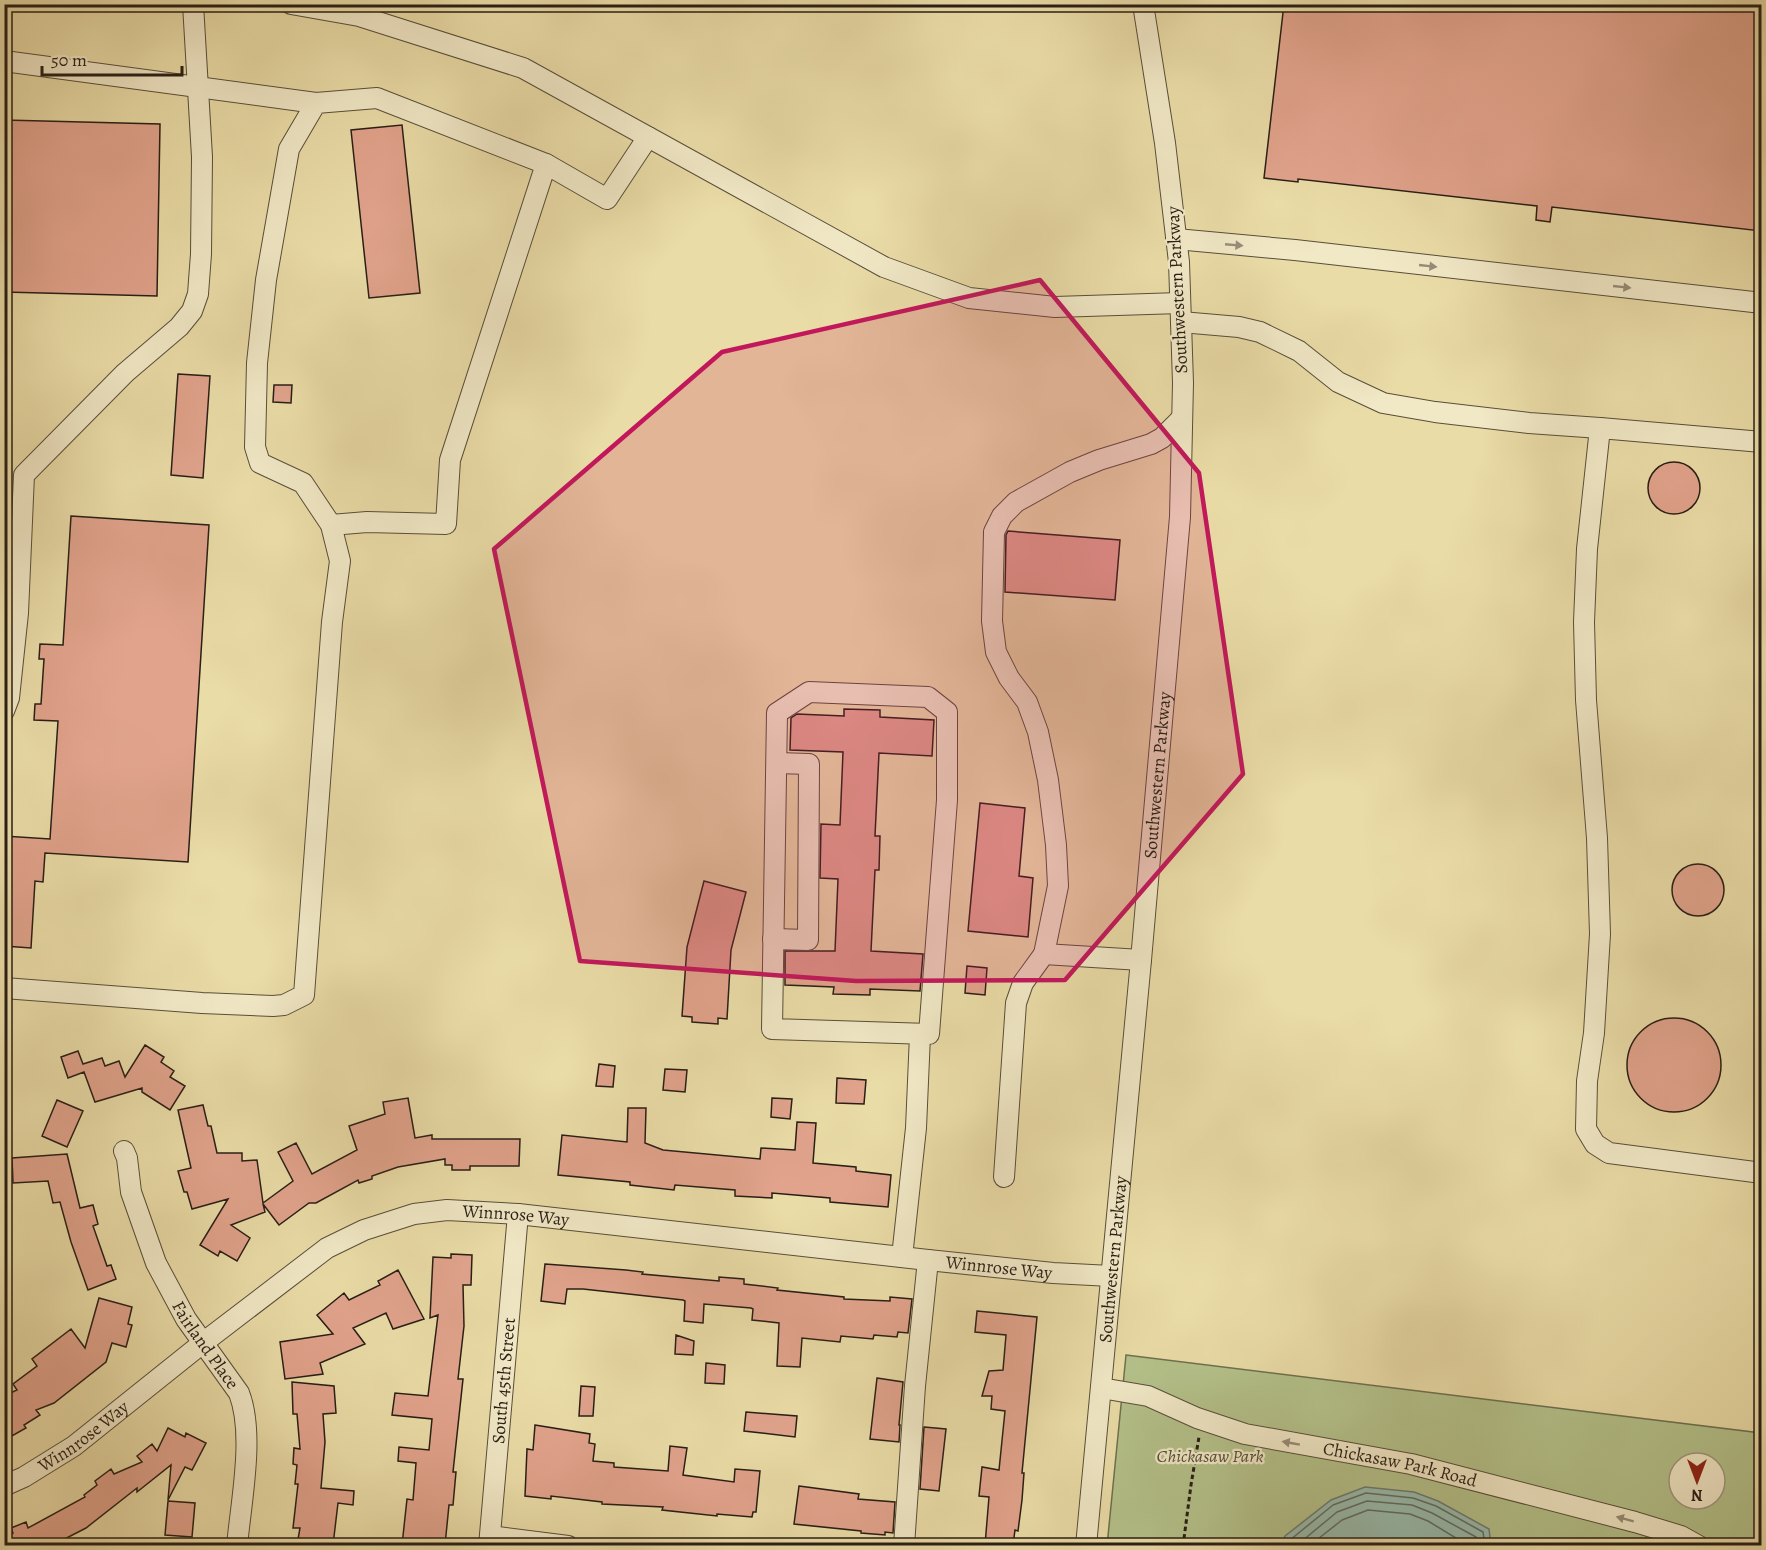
<svg xmlns="http://www.w3.org/2000/svg" width="1766" height="1550" font-family="Alegreya,serif">
	<rect width="100%" height="100%" fill="#eadca7"/>
	<filter id="stains"><feTurbulence type="fractalNoise" baseFrequency=".00333" numOctaves="4"/><feColorMatrix values="0 0 0 0 .2 0 0 0 0 .09 0 0 0 0 .02 0 0 0 .5 -.17"/></filter>
	<radialGradient id="worn" r=".72"><stop offset=".6" stop-color="#630" stop-opacity="0"/><stop offset="1" stop-color="#630" stop-opacity=".3"/></radialGradient>
	<!-- green -->
	<path fill="#b4c18a" stroke="#6e7050" stroke-width="1.5" fill-rule="evenodd" d="M1126 1355 1761 1433V1545L1107 1546ZM1679 1463H1715V1499H1679Z"/>
	<!-- water -->
	<path fill="#98baac" stroke="#6b7c70" stroke-width="1.5" d="M1365 1487 1414 1492 1438 1501 1489 1529 1491 1545H1281L1285 1536 1331 1500Z"/>
	<g fill="none" stroke-linecap="round" stroke-linejoin="round">
		<!-- shore -->
		<path stroke="#606c61" stroke-width="1.5" d="M1288 1546 1290 1540 1333 1505 1366 1493 1413 1498 1436 1506 1483 1532 1485 1546
			M1296 1546 1337 1512 1367 1501 1412 1505 1432 1513 1476 1537 1478 1546
			M1309 1546 1342 1520 1368 1510 1410 1514 1428 1521 1469 1546"/>
	</g>
	<!-- building -->
	<path fill="#e1a38c" stroke="#281e16" stroke-width="1.5" d="M1284 4H1761V231L1552 207 1550 222 1536 220 1537 206 1298 179V182L1264 178Z
		M4 120 160 124 157 296 4 292Z
		M402 125 420 293 369 298 351 130Z
		M178 374 210 376 203 478 171 475Z
		M274 385H292L291 403 273 402Z
		M1648 488a26 26 0 1 1 52 0a26 26 0 1 1-52 0Z
		M71 516 209 525 188 862 45 853 43 882 35 881 31 948 4 946V836L50 839 58 721 34 720 35 704H41L44 659H39L40 644 63 645Z
		M1008 531 1120 540 1115 600 1005 592 1006 535Z
		M844 709 880 710V717L934 720 932 756 879 753 875 836H880L879 870H875L871 951 923 954 920 991 870 989V995L833 994 834 987 785 985V951H835L838 879 820 878 821 824 840 825 843 752 790 750 791 718 797 714 844 716Z
		M980 803 1025 808 1019 876 1033 878 1028 937 968 931Z
		M1672 890a26 26 0 1 1 52 0a26 26 0 1 1-52 0Z
		M704 881 746 892 731 950 727 1019 718 1018V1024L692 1022V1017L682 1016 687 947Z
		M967 966 987 968 985 995 965 993Z
		M1627 1065a47 47 0 1 1 94 0a47 47 0 1 1-94 0Z
		M145 1045 164 1057 161 1062 174 1071 170 1077 185 1086 170 1110 142 1092V1088L95 1102 84 1072 68 1078 61 1057 78 1051 83 1064 102 1058 105 1066 119 1061 125 1077Z
		M599 1064 615 1066 613 1087 596 1086Z
		M665 1069 687 1070 685 1092 663 1090Z
		M837 1078 866 1080 864 1104 836 1103Z
		M408 1098 415 1138 432 1135V1139H520L519 1166H470V1170H452V1165H445V1159L398 1167 372 1176V1179L359 1183 358 1180 316 1203H309L279 1225 263 1204 265 1212 231 1225 250 1238 237 1261 220 1251 218 1256 200 1245 228 1199 192 1209 187 1192H184L178 1171 191 1168 178 1110 203 1105 208 1126H211L217 1153H242V1161L257 1160 263 1203 293 1181 278 1152 296 1143 312 1174 357 1150 349 1126 385 1114 383 1102Z
		M772 1098 792 1099 790 1119 771 1117Z
		M57 1100 83 1111 67 1147 42 1136Z
		M628 1108H646L645 1143 663 1150 760 1159 761 1148 795 1150 797 1122 816 1123 813 1163 856 1167V1171L891 1175 888 1207 830 1202V1198L772 1193V1198L735 1196V1190L675 1185 674 1190 630 1185V1182L558 1175 562 1135 627 1142Z
		M67 1154 80 1208 93 1205 98 1224 93 1226 107 1266 111 1265 116 1279 88 1290 71 1242 60 1202 53 1203 48 1181 13 1183 12 1158Z
		M451 1254 472 1255 471 1285H463L464 1326 458 1379H463L453 1472H456L453 1505H449L445 1545H402L407 1499 413 1500 416 1463 398 1461 399 1447 429 1450 432 1419 392 1415 395 1393 428 1396 438 1315 430 1318 433 1257 451 1258Z
		M545 1264 626 1270 643 1272 642 1274 719 1281V1277L744 1279V1284L778 1288 777 1290 844 1297V1299L890 1301V1297L912 1299 908 1333 898 1332 897 1337 874 1335 873 1339 841 1336 840 1342 802 1338 800 1367 777 1366 779 1323 752 1320 753 1309 751 1308 704 1304 703 1323 684 1321 685 1301 683 1300 583 1289H567L565 1304 541 1301Z
		M398 1270 424 1319 393 1329 386 1313 353 1328 365 1344 320 1363 323 1374 285 1379 280 1342 333 1334 317 1315 344 1293 349 1300 380 1285 378 1281Z
		M99 1298 132 1307 128 1324 132 1325 126 1347 112 1343 106 1362 54 1403 36 1410 40 1415 24 1425 26 1428 10 1437 4 1429V1396L17 1390 13 1384 37 1366 32 1359 71 1329 85 1348Z
		M977 1311 1037 1317 1022 1473H1024L1022 1500 1018 1531 1015 1530 1013 1545H985L989 1497 979 1496 982 1467 999 1470 1005 1411 991 1409 992 1396H982L989 1371 1003 1370 1006 1335 975 1332Z
		M676 1335 694 1341 693 1355 675 1354Z
		M706 1363 725 1365 724 1384 705 1383Z
		M877 1378 903 1382 899 1425H900L899 1442 870 1439Z
		M292 1382 334 1386 336 1413 323 1414 325 1442 321 1488 354 1491 353 1505 338 1503 333 1545H297L300 1528H293L298 1484H295L297 1465 293 1464 294 1448 300 1449 297 1414H293Z
		M581 1386 595 1387 593 1416H579Z
		M746 1412 797 1416 795 1437 744 1431Z
		M535 1425 590 1434 589 1443 595 1444 593 1461 614 1463V1467L668 1471 670 1446 687 1448 683 1475 734 1482 735 1469 760 1471 756 1512H753L752 1517 717 1514V1516L662 1510 663 1507 602 1504V1502L551 1496V1499L525 1496 527 1449 533 1450Z
		M924 1427 946 1429 939 1491 920 1489Z
		M168 1428 185 1437 186 1433 206 1443 192 1470 185 1467 168 1500 171 1465 137 1492V1488L86 1528 53 1545H4V1537L13 1533 11 1528 26 1522 28 1528 85 1497 84 1495 97 1485 95 1481 111 1469 114 1474 142 1462 137 1456 152 1444 157 1451Z
		M799 1486 859 1494 858 1499 895 1502 893 1533 885 1532V1535L861 1533V1531L794 1524Z
		M168 1501 195 1503 192 1537 165 1535Z"/>
	<g fill="none" stroke-linecap="round" stroke-linejoin="round">
		<!-- minor casing -->
		<g stroke="#584e3a" stroke-width="22">
			<g id="minor">
				<path d="M291 4 359 16 523 68 884 267 969 298 1055 307 1180 303"/>
				<path d="M4 61 316 103"/>
				<path d="M1176 239 1295 250 1762 303"/>
				<path d="M1181 322 1239 327 1260 332 1299 351 1338 382 1383 403 1435 412 1529 423 1600 428"/>
				<path d="M1762 442 1600 428 1587 549 1584 622 1586 700 1597 838 1600 934 1594 1033 1587 1081 1586 1129 1595 1144 1609 1153 1762 1173"/>
				<path d="M331 525 367 522 446 524 450 460 546 164 607 199 648 137"/>
				<path d="M809 692 928 697 947 712V800L929 1034 772 1029 777 713Z"/>
				<path d="M4 711 9 698 18 613 24 475 125 373 179 327 192 311 198 294 201 254 202 157 193 4"/>
				<path d="M773 939 808 940 809 764 777 763"/>
				<path d="M1044 954 1141 960"/>
				<path d="M4 988 202 1003 273 1006 284 1005 304 995 332 622 340 561 331 525 303 483 260 463 255 447 257 363 266 280 289 149 316 103 377 98 546 164"/>
				<path id="s1" d="M124 1151 127 1158 131 1192 156 1263 186 1319 239 1393C255 1434 241 1501 237 1546"/>
				<path d="M1004 1177 1016 1003 1023 983 1044 954 1058 886 1056 845 1048 780 1038 732 1027 702 1009 678 996 652 992 621 994 532 1002 516 1016 502 1070 472 1099 460 1151 444 1162 438 1182 418"/>
				<path d="M902 1257 916 1128 920 1035"/>
				<path id="s2" d="M1101 1388 1148 1396 1197 1418 1245 1434 1411 1464 1635 1522 1681 1536 1699 1546"/>
				<path id="s3" d="M4 1486 24 1477 74 1446 204 1342 327 1248 364 1230 414 1214 447 1210 518 1214 928 1260 1053 1273 1111 1276"/>
				<path d="M490 1536 568 1546"/>
				<path id="s4" d="M489 1546 518 1214"/>
				<path d="M904 1546 915 1386 928 1260"/>
				<path id="s5" d="M1086 1546 1141 960 1180 517 1183 383 1179 262 1165 143 1143 4"/>
			</g>
		</g>
		<!-- path -->
		<path stroke="#281e16" stroke-width="3" stroke-dasharray="4.5 3" stroke-linecap="butt" d="M1183 1546 1191 1485 1199 1437"/>
		<!-- minor -->
		<use href="#minor" stroke="#f1e8c6" stroke-width="20"/>
	</g>
	<!-- one-way arrows -->
	<defs><path id="oneway-solid" d="M-6-.8H1V-3.2L6.5 0L1 3.2V.8H-6Z" transform="scale(1.5)"/></defs>
	<g fill="#978d77">
		<use href="#oneway-solid" transform="translate(1234 245) rotate(5)"/>
		<use href="#oneway-solid" transform="translate(1428 266) rotate(6)"/>
		<use href="#oneway-solid" transform="translate(1622 287) rotate(6)"/>
		<use href="#oneway-solid" transform="translate(1291 1443) rotate(-170)"/>
		<use href="#oneway-solid" transform="translate(1625 1519) rotate(-165)"/>
	</g>
	<!-- marked area -->
	<path fill="#c2185b" fill-opacity="0.2" stroke="#c2185b" stroke-width="4.5" stroke-linejoin="round" d="M1040 280 1199 473 1243 774 1065 980 856 981 580 961 494 549 722 352Z"/>
	<g text-anchor="middle" stroke-width="4.5" stroke-linejoin="round" paint-order="stroke">
		<!-- street labels -->
		<g font-size="18" fill="#281e16" stroke="#f1e8c6">
			<text transform="translate(1177 290) rotate(-93)" y="6">Southwestern Parkway</text>
			<text dy="6" stroke="none"><textPath href="#s5" startOffset="774">Southwestern Parkway</textPath></text>
			<text dy="6" stroke="none"><textPath href="#s3" startOffset="598">Winnrose Way</textPath></text>
			<text dy="6" stroke="none"><textPath href="#s5" startOffset="288">Southwestern Parkway</textPath></text>
			<text dy="6" stroke="none"><textPath href="#s3" startOffset="1084">Winnrose Way</textPath></text>
			<text dy="6" stroke="none"><textPath href="#s1" startOffset="213">Fairland Place</textPath></text>
			<text dy="6" stroke="none"><textPath href="#s4" startOffset="166">South 45th Street</textPath></text>
			<text dy="6" stroke="none"><textPath href="#s3" startOffset="94">Winnrose Way</textPath></text>
			<text dy="6" stroke="none"><textPath href="#s2" startOffset="310">Chickasaw Park Road</textPath></text>
		</g>
		<!-- park labels -->
		<g font-size="18" font-style="italic" fill="#524f39" stroke="#f1e8c6">
			<text x="1210" y="1462">Chickasaw Park</text>
		</g>
	</g>
	<!-- margin -->
	<rect width="1766" height="1550" fill="none" stroke="#eadca7" stroke-width="24"/>
	<rect x="6" y="6" width="1754" height="1538" fill="none" stroke="#281e16" stroke-width="3"/>
	<rect x="12" y="12" width="1742" height="1526" fill="none" stroke="#281e16" stroke-width="1.5"/>
	<!-- north arrow -->
	<g transform="translate(1697 1481) rotate(180)"><circle r="28" fill="#f1e8c6" stroke="#a19780" stroke-width="1.5"/>
	<path d="M0-4.5L10 22L0 15L-10 22Z" fill="#8f2418"/>
	<text y="-9" font-size="16" font-weight="bold" text-anchor="middle" fill="#281e16">N</text>
	</g>
	<!-- scale -->
	<path d="M42 66v9h140v-9" fill="none" stroke="#281e16" stroke-width="3"/>
	<text x="51" y="66" font-size="18" fill="#281e16" stroke="#f1e8c6" stroke-width="4.5" paint-order="stroke">50 m</text>
	<rect width="100%" height="100%" filter="url(#stains)"/>
	<rect width="100%" height="100%" fill="url(#worn)"/>
</svg>
